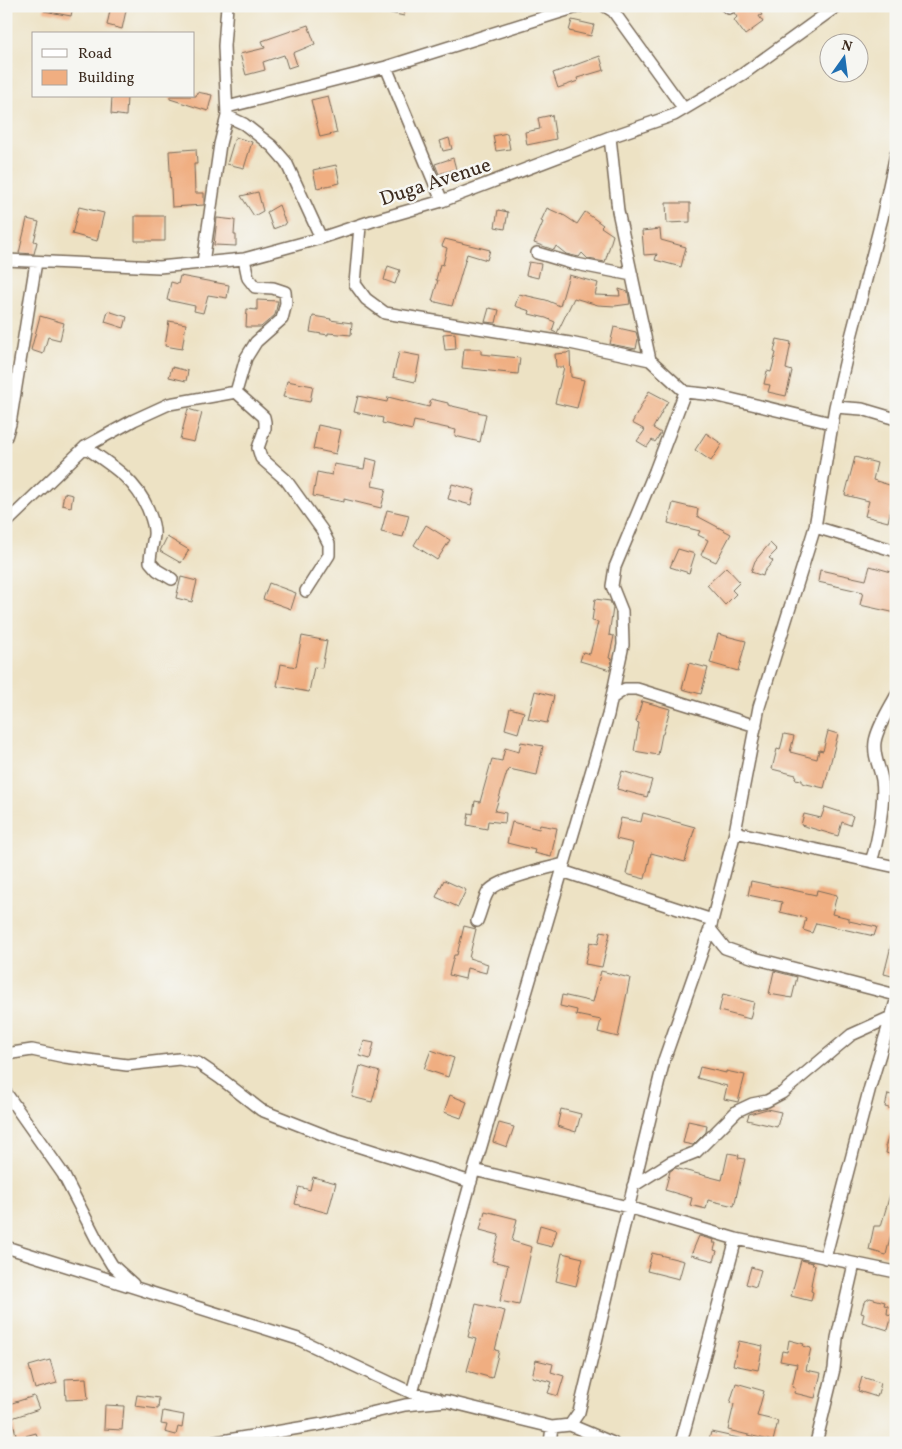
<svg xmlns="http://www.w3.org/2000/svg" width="902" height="1449" font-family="Vollkorn,serif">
	<rect width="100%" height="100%" fill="#f6f6f2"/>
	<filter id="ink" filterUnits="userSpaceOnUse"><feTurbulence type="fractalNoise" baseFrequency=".02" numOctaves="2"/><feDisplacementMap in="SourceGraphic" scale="10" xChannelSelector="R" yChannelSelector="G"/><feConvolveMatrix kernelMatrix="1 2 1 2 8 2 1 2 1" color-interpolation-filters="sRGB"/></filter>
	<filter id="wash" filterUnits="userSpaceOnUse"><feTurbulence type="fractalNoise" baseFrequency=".0096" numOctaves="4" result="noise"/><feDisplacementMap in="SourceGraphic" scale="20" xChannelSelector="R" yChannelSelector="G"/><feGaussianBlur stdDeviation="1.12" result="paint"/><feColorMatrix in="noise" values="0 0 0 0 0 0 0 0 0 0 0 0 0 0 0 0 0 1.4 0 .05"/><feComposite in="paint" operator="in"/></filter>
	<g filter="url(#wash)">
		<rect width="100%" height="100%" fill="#ede2c4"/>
		<g id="blocks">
			<!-- building -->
			<path fill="#f0ae81" d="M44 6H73L71 16 44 11Z
				M111 6H127L122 29 107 25Z
				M378 6H406L404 16 377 10Z
				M741 6H756L762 15 759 16 763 22 745 35 734 20 737 17 734 13Z
				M572 20 594 25 591 36 569 31Z
				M308 25 315 44 293 53 297 65 288 68 284 55 263 62 265 70 246 75 240 54 265 48 262 41Z
				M600 56 604 70 577 78 578 81 558 88 553 73Z
				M197 92 212 95 208 111 170 99V96H196Z
				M112 96H127L126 116 111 114Z
				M328 96 337 133 320 137 311 100Z
				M552 115 556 139 527 145 525 132 540 129 538 118Z
				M507 133 510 149 496 151 493 136Z
				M235 137 252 142 244 168 227 164Z
				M449 138 452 149 443 151 440 141Z
				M196 149 197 164H194L195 193H204V205L172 207 169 151Z
				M453 158 456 169 439 174 435 164Z
				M336 165 340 183 317 188 313 170Z
				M258 192 263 211 254 216 241 196Z
				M666 203H690V222L667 223Z
				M279 205 286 224 273 229 267 212Z
				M79 207 104 213 97 241 72 234Z
				M547 208 565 216 577 224 585 212 603 225 601 227 613 235 605 262 588 259 582 253 579 257 566 254 556 246 554 250 534 243 543 222 541 221Z
				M498 210 508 212 505 229 495 227Z
				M135 216H165V241H135Z
				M217 218 235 220 234 235H236V246L214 245Z
				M27 219 39 222 34 241 37 242 34 254 19 253Z
				M660 229 661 240 686 247 681 267 655 260 657 254 644 255 642 231Z
				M445 239 490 250 487 260 467 254 452 306 432 301 438 280H436L440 264 443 265 447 248 442 246Z
				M529 262 541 264 538 278 526 275Z
				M388 266 400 270 395 284 384 280Z
				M569 275 598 283 595 295 620 296 619 289 628 292 630 304 615 306 598 305 574 298 557 333 552 331 555 322 546 318 529 314 530 311 515 306 519 294 546 300 560 306Z
				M180 276 229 285 227 298 208 295 203 313 194 311 195 306 167 300 171 282 178 284Z
				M257 300 278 301 275 315 261 327H246L247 309 257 310Z
				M489 308 499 310 496 323 485 322Z
				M108 311 127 317 124 328 105 322Z
				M40 316 64 323 60 340 48 337 43 354 31 350Z
				M313 316 331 319 330 320 352 323 351 335 328 333V335L310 332Z
				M169 321 186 324 182 349 165 346Z
				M614 327 636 332 638 339 636 349 610 344Z
				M455 333 456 349 445 350 443 334Z
				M777 339 791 342 786 369 792 371 786 396 768 392 770 385 764 384 767 371 771 372 776 353 774 352Z
				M464 349H481V354L520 358 518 374 462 368Z
				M399 352 420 356 415 382 393 377Z
				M568 352H570L571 377 584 380 577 408 555 403 564 367H556L555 354 567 353Z
				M172 367 188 371 186 381 169 377Z
				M287 381 313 386 310 402 283 397Z
				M649 391 668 401 653 428 661 433 655 442 652 440 647 447 637 441 645 430 632 423Z
				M358 396 387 402 388 397 429 407 431 399 448 403V405L486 414 480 442 455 436 456 430 414 421 412 430 382 423 383 418 354 412Z
				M188 409 202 413 194 442 180 439Z
				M318 425 341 430 336 454 313 449Z
				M706 433 722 444 711 461 695 450Z
				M855 457 877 463 873 480 896 487 888 522 865 516 869 501 845 495Z
				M366 458 377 461 372 486 386 489 381 508 344 499V502L313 496 317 472 332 475 334 464 364 469Z
				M452 484 475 490 471 505 448 499Z
				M64 493 73 495 71 507 62 505Z
				M673 503 698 509 697 516 731 534 716 562 701 555 708 540 698 535 700 531 668 523Z
				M387 510 409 515 403 537 381 532Z
				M426 525 450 540 437 560 414 545Z
				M167 537 189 550 181 563 160 551Z
				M770 543 777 550 769 558 773 561 764 572 763 576 751 572 755 561Z
				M678 549 695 554 689 573 670 567Z
				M870 566 895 573 896 613 860 605 863 592 818 582 820 570 866 580Z
				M726 567 740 582 732 590 736 594 725 605 707 585Z
				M181 577 197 581 192 602 176 598Z
				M269 583 296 593 291 609 263 599Z
				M595 599 610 601 613 608 609 635 614 636 609 658 612 659 610 670 580 661 583 652 590 654 598 622 592 621Z
				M718 634 746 641 738 671 710 663Z
				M302 636 327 641 322 668 314 667 309 692 277 686 281 664 296 667Z
				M689 663 708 668 701 694 682 689Z
				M535 691 554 696 547 723 528 719Z
				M642 701 670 709 663 734H662L658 755 634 751 639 723 636 722Z
				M510 708 524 712 518 733 505 729Z
				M828 731 838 734 824 788 802 783V780L795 779 796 775 772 769 777 749 780 750 784 734 794 736 790 752 817 759 819 750 823 751Z
				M521 742 543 746 537 775 509 769 508 772H507L495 811 506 813 505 823 488 821 487 829 467 825 469 813 473 814 475 801 480 802 492 759 502 761 505 748 519 752Z
				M622 771 652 780 647 797 617 789Z
				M825 807 853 816 850 825 842 822 838 836 801 825 804 814 821 818Z
				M643 813 695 827 685 862 651 853 645 879 626 874 633 843 616 839 621 818 641 822Z
				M512 822 539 829 540 825 557 828 551 857 534 853 535 850 507 843Z
				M444 880 466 890 458 907 436 897Z
				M751 881 816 895 817 890 837 895 832 914 849 918V921L877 927 874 936 816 923 812 933 803 930 806 918 780 912 782 902 748 895Z
				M464 926 476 929 469 958 488 964 486 973 467 968 465 979 449 975 454 955H457Z
				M601 931 610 933 602 967 585 964 590 942 598 944Z
				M892 942H896V977L884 974Z
				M601 971 630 978 618 1037 598 1032 601 1020 576 1015 577 1010 560 1006 562 995 593 1002Z
				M774 971 797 977 792 998 769 994Z
				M723 994 754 1002 750 1019 719 1011Z
				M364 1041 374 1043 370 1059 360 1056Z
				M431 1050 454 1058 448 1077 424 1069Z
				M360 1066 380 1072 372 1102 352 1097Z
				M700 1067 726 1073V1071L745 1075 738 1102 724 1099 727 1086 697 1078Z
				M888 1094 896 1096V1110L885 1107Z
				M450 1095 467 1102 461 1118 444 1112Z
				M561 1109 581 1114 576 1132 557 1126Z
				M767 1109 781 1112 777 1127 747 1120 749 1114Z
				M688 1121 707 1125 706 1132 693 1145 683 1143Z
				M499 1123 514 1127 507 1147 493 1142Z
				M892 1127H896V1156L886 1153 887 1148 885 1147Z
				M728 1153 739 1155 738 1158 745 1159 734 1206 708 1200 706 1209 690 1205 692 1198 665 1190 670 1171 675 1168 722 1180Z
				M313 1177 336 1183 328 1213 295 1204 299 1187 310 1190Z
				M893 1184H896V1212L886 1255 869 1250 874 1226H881Z
				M485 1211 517 1219 512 1241 532 1247 519 1305 500 1301 508 1265 492 1261 499 1235 480 1230Z
				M540 1225 557 1230 552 1247 536 1243Z
				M699 1236 714 1240 713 1243H716L714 1250 717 1251 714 1261 691 1255Z
				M562 1253 583 1258 576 1286 556 1281Z
				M652 1253 684 1261 679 1279 647 1271Z
				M801 1260 813 1263 812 1264 815 1265 811 1285H812L811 1291 813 1292 811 1301 791 1296Z
				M751 1267 761 1270 756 1287 746 1284Z
				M870 1298 885 1302 884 1305 888 1306 887 1314 892 1315 888 1330 862 1322 864 1314 861 1313 864 1302Z
				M476 1304 505 1311 495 1350 499 1351 492 1378 467 1371 476 1339 468 1337Z
				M789 1340 804 1344 803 1346 811 1348 806 1370 821 1373 815 1398 794 1393 795 1388 792 1387 797 1364 780 1361 782 1351 787 1352Z
				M739 1341 763 1346 758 1370 733 1365Z
				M50 1360 57 1383 35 1389 29 1366Z
				M536 1360 553 1364 551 1372 564 1376 558 1396 548 1393 552 1382 532 1377Z
				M862 1377 881 1383 877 1397 858 1391Z
				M86 1378 88 1399 66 1400 65 1379Z
				M736 1383 764 1391 757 1416 778 1421 773 1441 728 1430 734 1404 730 1403Z
				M137 1395 159 1398 158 1409 135 1406Z
				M34 1396 39 1409 12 1418 16 1435 6 1437V1405Z
				M105 1405 124 1406 122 1430 104 1429Z
				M163 1411 184 1415 182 1428 178 1427 176 1435 165 1432 167 1425 161 1424Z
				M711 1432 743 1439 742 1443H708Z
				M36 1433 39 1443H11V1440Z"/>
		</g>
	</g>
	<g filter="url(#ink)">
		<use href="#blocks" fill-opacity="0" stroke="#796a58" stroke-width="1"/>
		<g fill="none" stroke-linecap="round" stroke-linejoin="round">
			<!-- minor casing -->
			<g stroke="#796a58" stroke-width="14">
				<path id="minor" d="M605 6 613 11 684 109
					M726 6 729 8
					M386 67 442 201
					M227 107 386 67 580 6
					M227 116 244 124 272 146 286 162 321 238
					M610 137 618 211 650 360 685 392 714 395 831 423
					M360 226 355 284 366 299 385 313 570 343 650 360
					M537 253 571 263 632 275
					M244 259 248 278 255 287 273 288 285 292 286 303 282 319 256 342 246 358 236 392 264 417 265 422V428L258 448 261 458 286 480 322 530 329 544V555L306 591
					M6 260 159 267 244 259 321 238 372 221 442 201 610 137 674 115 743 74 837 6
					M203 263 220 144 227 116 224 46 227 6
					M835 407 862 409 896 419
					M6 437 10 424 36 262
					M85 447C111 465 135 479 148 509 151 517 155 526 154 535 153 544 150 553 150 562L157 570 172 579
					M6 523 85 447 134 420 169 404 236 392
					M815 527 896 551
					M612 698 625 689H637L756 726
					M735 832 896 867
					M871 861C878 843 885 799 882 780 880 767 873 757 875 742 877 728 889 709 896 696
					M562 871 712 920
					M477 921C481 912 483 900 488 892 497 879 548 868 564 864
					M710 929 725 948 754 958 896 995
					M6 1054 32 1050 65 1057 127 1065 179 1059 198 1063 220 1078 261 1110 332 1138 471 1182
					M6 1093 63 1174 98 1242 112 1265 133 1284
					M474 1170 628 1207 736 1239 896 1272
					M633 1186 671 1162 696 1152 737 1111 752 1104 767 1101 782 1093 851 1035 891 1017
					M6 1247 298 1339 412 1393 438 1399
					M825 1258 870 1087 896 1001
					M412 1393 474 1170 608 715 623 645 622 611 612 586 615 567 655 471 685 392
					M570 1425 613 1443
					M210 1443 323 1424 405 1405 446 1401 552 1427 570 1425 579 1412 664 1060 710 929 735 832 759 707 815 527 835 407 851 337 882 218 896 154
					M550 1443 552 1427
					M681 1443 736 1239
					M816 1443 834 1369 837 1338 854 1264"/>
			</g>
			<!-- minor -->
			<use href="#minor" stroke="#fff" stroke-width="11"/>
		</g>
	</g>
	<g text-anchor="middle" stroke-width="5" stroke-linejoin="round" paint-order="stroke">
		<!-- street labels -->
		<g font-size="20" fill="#3b2a1e" stroke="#f6f6f2">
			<text transform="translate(435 181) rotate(-18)" y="7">Duga Avenue</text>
		</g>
	</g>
	<!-- margin -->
	<rect width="902" height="1449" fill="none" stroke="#f6f6f2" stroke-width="25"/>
	<!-- legend -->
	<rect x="32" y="32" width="162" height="65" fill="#f6f6f2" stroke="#aba49d"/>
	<rect x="42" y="49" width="25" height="8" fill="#ffffff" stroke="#aba49d"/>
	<text x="78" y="58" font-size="15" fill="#3b2a1e">Road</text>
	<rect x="42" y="70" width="25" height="15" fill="#f0ae81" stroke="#aba49d"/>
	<text x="78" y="82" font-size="15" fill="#3b2a1e">Building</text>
	<!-- north arrow -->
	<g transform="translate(844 58) rotate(14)"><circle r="24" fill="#f6f6f2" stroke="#aba49d"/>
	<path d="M0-4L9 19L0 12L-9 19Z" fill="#1f6fb2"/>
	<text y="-8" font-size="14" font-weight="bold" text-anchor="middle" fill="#3b2a1e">N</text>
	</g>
</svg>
